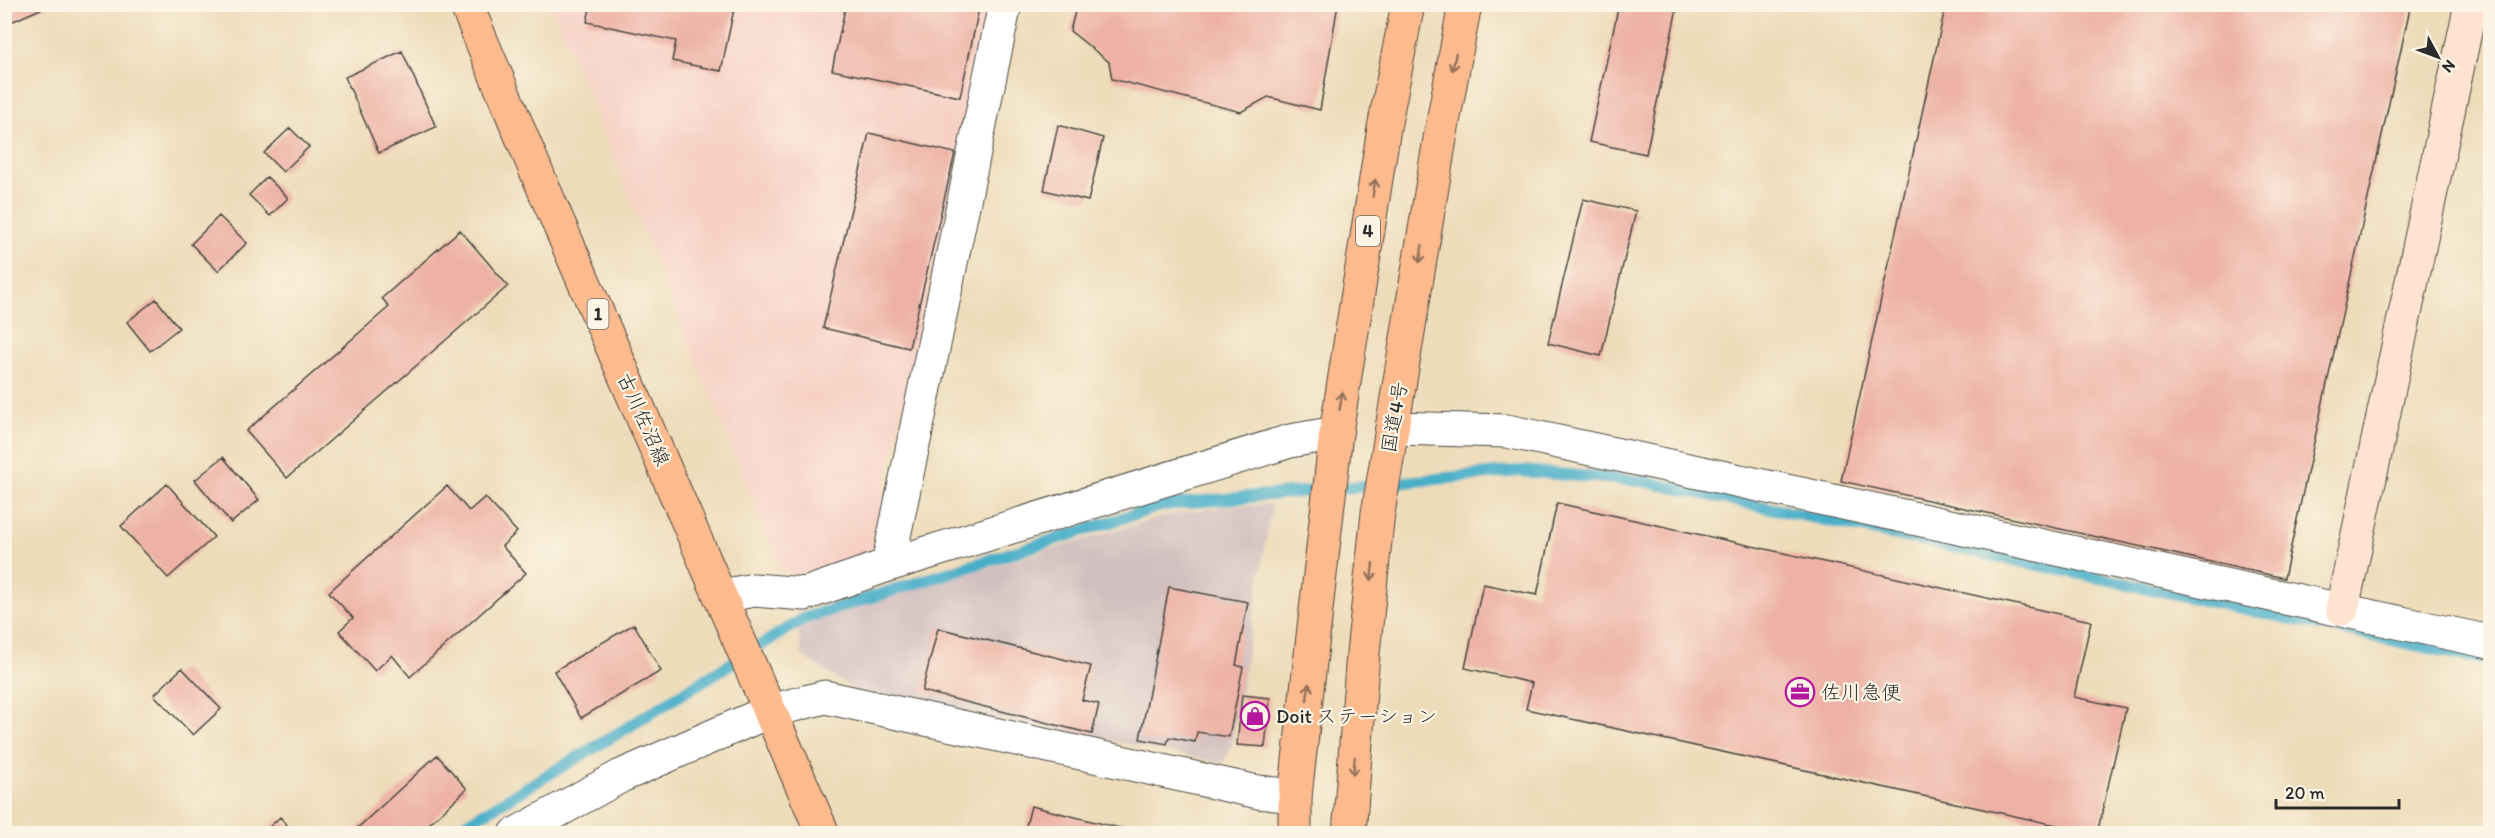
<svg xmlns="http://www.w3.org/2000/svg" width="2495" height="838" font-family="Itim,'Klee One',sans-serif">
	<rect width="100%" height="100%" fill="#fcf5e5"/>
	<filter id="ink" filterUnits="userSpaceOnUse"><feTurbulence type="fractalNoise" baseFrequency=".0167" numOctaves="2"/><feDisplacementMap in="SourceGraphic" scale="12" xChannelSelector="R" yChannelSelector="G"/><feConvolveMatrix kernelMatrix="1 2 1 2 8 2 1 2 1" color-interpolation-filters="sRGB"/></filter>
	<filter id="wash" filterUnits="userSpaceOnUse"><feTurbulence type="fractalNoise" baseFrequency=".008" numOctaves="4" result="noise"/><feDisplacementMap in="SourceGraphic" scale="24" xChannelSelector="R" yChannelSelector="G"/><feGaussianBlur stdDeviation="1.35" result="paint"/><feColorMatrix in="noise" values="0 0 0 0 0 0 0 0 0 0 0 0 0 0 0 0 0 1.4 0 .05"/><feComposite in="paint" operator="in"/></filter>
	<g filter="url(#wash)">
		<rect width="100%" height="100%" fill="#eddcb9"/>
		<!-- built -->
		<path fill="#f7d1c6" d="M552 5H991L870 559 800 579 781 569Z"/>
		<!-- industrial -->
		<path fill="#d2bfbf" d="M1272 504 1231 748 1223 763 855 691 802 655 798 629 817 617 1168 515 1222 507Z"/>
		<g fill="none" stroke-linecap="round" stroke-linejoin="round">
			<!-- stream -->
			<path stroke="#4aafc9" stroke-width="12" d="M454 834 462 826 622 731 805 618 1164 505 1520 471 1642 481 2490 661"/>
		</g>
		<g id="blocks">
			<!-- building -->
			<path fill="#edb2a5" d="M4 4H52L4 25Z
				M591 4H735L721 71 672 61 676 41 587 22Z
				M846 4H980L960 97 832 70Z
				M1077 4H1338L1320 110 1268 97 1241 112 1112 79 1109 62 1070 31Z
				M1619 4H1678L1646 154 1589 142Z
				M1946 4H2411L2284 578 1841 481Z
				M402 51 436 127 379 153 345 77Z
				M1058 125 1103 138 1088 201 1044 190Z
				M290 128 309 147 283 172 264 153Z
				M869 133 955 153 909 348 823 328Z
				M267 177 288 198 270 216 249 195Z
				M1583 199 1636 211 1601 356 1548 343Z
				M219 216 247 243 218 271 191 244Z
				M460 230 508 286 287 478 246 431 389 307 382 298Z
				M156 299 179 328 150 351 127 322Z
				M223 457 259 500 231 523 195 480Z
				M167 484 214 537 168 578 121 526Z
				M447 486 469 511 485 497 517 532 502 546 526 573 410 677 392 655 375 671 339 631 353 618 329 592Z
				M1557 503 2091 621 2074 697 2126 708 2097 834 1526 709 1532 683 1465 668 1483 584 1537 595Z
				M1169 587 1248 602 1236 665 1243 667 1229 737 1197 732 1195 742 1169 737 1167 744 1140 739Z
				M634 624 661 671 581 718 554 671Z
				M938 628 1091 666 1082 700 1099 704 1092 734 922 691Z
				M182 668 221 709 193 735 154 695Z
				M1242 695 1270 698 1265 747 1237 745Z
				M437 755 467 789 418 834H351Z
				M1031 806 1140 833V834H1024Z
				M280 817 295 834H262Z"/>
		</g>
	</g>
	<g filter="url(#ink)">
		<use href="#blocks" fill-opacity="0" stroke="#484640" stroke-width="1.5"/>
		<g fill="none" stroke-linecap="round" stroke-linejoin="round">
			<!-- street casing -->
			<g stroke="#484640" stroke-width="35">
				<path id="street" d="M1392 428 1507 431 2490 642
					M888 565 1005 4
					M722 596 754 590 805 594 888 565 1290 441 1336 433
					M516 834 621 776 770 711 825 697 1258 792 1295 796"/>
			</g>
			<!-- secondary casing -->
			<g stroke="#484640" stroke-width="35">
				<path id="secondary" d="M2342 609 2471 4"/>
			</g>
			<!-- primary casing -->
			<g stroke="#484640" stroke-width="35">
				<path id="primary" d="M466 4 536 171 823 834"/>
			</g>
			<!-- highway casing -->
			<g stroke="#484640" stroke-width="35">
				<path id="highway" d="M1295 834V796L1336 433 1384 128 1408 4
					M1349 834 1363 653 1378 513 1441 133 1465 4"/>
			</g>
			<!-- street -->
			<use href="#street" stroke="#fff" stroke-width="33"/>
			<!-- secondary -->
			<use href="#secondary" stroke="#fee3d1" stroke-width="33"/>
			<!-- primary -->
			<use href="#primary" stroke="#fcba8d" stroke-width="33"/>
			<!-- highway -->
			<use href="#highway" stroke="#fcba8d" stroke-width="33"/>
		</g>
		<!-- one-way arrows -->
		<defs><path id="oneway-shaft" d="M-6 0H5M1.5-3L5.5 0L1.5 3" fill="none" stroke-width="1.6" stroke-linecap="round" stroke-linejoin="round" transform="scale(1.5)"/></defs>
		<g stroke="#94725c">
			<use href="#oneway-shaft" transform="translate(1454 62) rotate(101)"/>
			<use href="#oneway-shaft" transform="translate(1374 188) rotate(-81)"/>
			<use href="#oneway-shaft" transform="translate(1421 254) rotate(99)"/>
			<use href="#oneway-shaft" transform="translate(1341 401) rotate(-81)"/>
			<use href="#oneway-shaft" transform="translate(1372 572) rotate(96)"/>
			<use href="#oneway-shaft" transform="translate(1308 692) rotate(-83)"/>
			<use href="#oneway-shaft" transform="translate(1354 766) rotate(95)"/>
		</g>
	</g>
	<!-- icons -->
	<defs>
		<g id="office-ring" transform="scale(1.5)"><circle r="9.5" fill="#fcf5e5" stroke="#b5179e" stroke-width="1.5"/><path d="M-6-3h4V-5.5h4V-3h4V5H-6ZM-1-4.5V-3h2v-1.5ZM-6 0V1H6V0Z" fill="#b5179e"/></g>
		<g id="shop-ring" transform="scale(1.5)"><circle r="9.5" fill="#fcf5e5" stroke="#b5179e" stroke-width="1.5"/><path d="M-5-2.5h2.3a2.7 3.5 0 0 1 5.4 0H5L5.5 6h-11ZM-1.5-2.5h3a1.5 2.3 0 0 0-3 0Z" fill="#b5179e"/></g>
	</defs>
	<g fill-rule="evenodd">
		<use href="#office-ring" x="1800" y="692"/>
		<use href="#shop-ring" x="1255" y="716"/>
	</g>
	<g text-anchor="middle" stroke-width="4.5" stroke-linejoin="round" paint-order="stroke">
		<!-- shield labels -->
		<g fill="#fcf5e5" stroke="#6a6863" stroke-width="1.5">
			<rect x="1356" y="216" width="24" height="30" rx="4.5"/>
			<rect x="587.5" y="299" width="21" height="30" rx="4.5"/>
		</g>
		<g font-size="18" font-weight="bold" fill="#2b2b2b">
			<text x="1368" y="237">4</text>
			<text x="598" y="320">1</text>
		</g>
		<!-- street labels -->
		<g font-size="20" fill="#2b2b2b" stroke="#fcf5e5">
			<text transform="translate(1394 417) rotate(-80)" y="7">国道4号</text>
			<text transform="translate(644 419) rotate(66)" y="7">古川佐沼線</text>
		</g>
		<!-- poi labels -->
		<g font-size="20" fill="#2b2b2b" stroke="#fcf5e5" text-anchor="start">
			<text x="1821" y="699">佐川急便</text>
			<text x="1276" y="723">Doit ステーション</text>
		</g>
	</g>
	<!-- margin -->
	<rect width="2495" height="838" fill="none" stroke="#fcf5e5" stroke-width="24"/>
	<!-- north arrow -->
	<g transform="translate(2438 57) rotate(131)" stroke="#fcf5e5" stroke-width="4.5" paint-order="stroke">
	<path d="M0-4.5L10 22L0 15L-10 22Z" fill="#2b2b2b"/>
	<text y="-9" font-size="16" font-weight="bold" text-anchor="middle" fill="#2b2b2b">N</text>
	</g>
	<!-- scale -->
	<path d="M2276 799v9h123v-9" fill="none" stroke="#2b2b2b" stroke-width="3"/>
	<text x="2285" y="799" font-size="18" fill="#2b2b2b" stroke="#fcf5e5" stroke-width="4.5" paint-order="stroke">20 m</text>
</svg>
